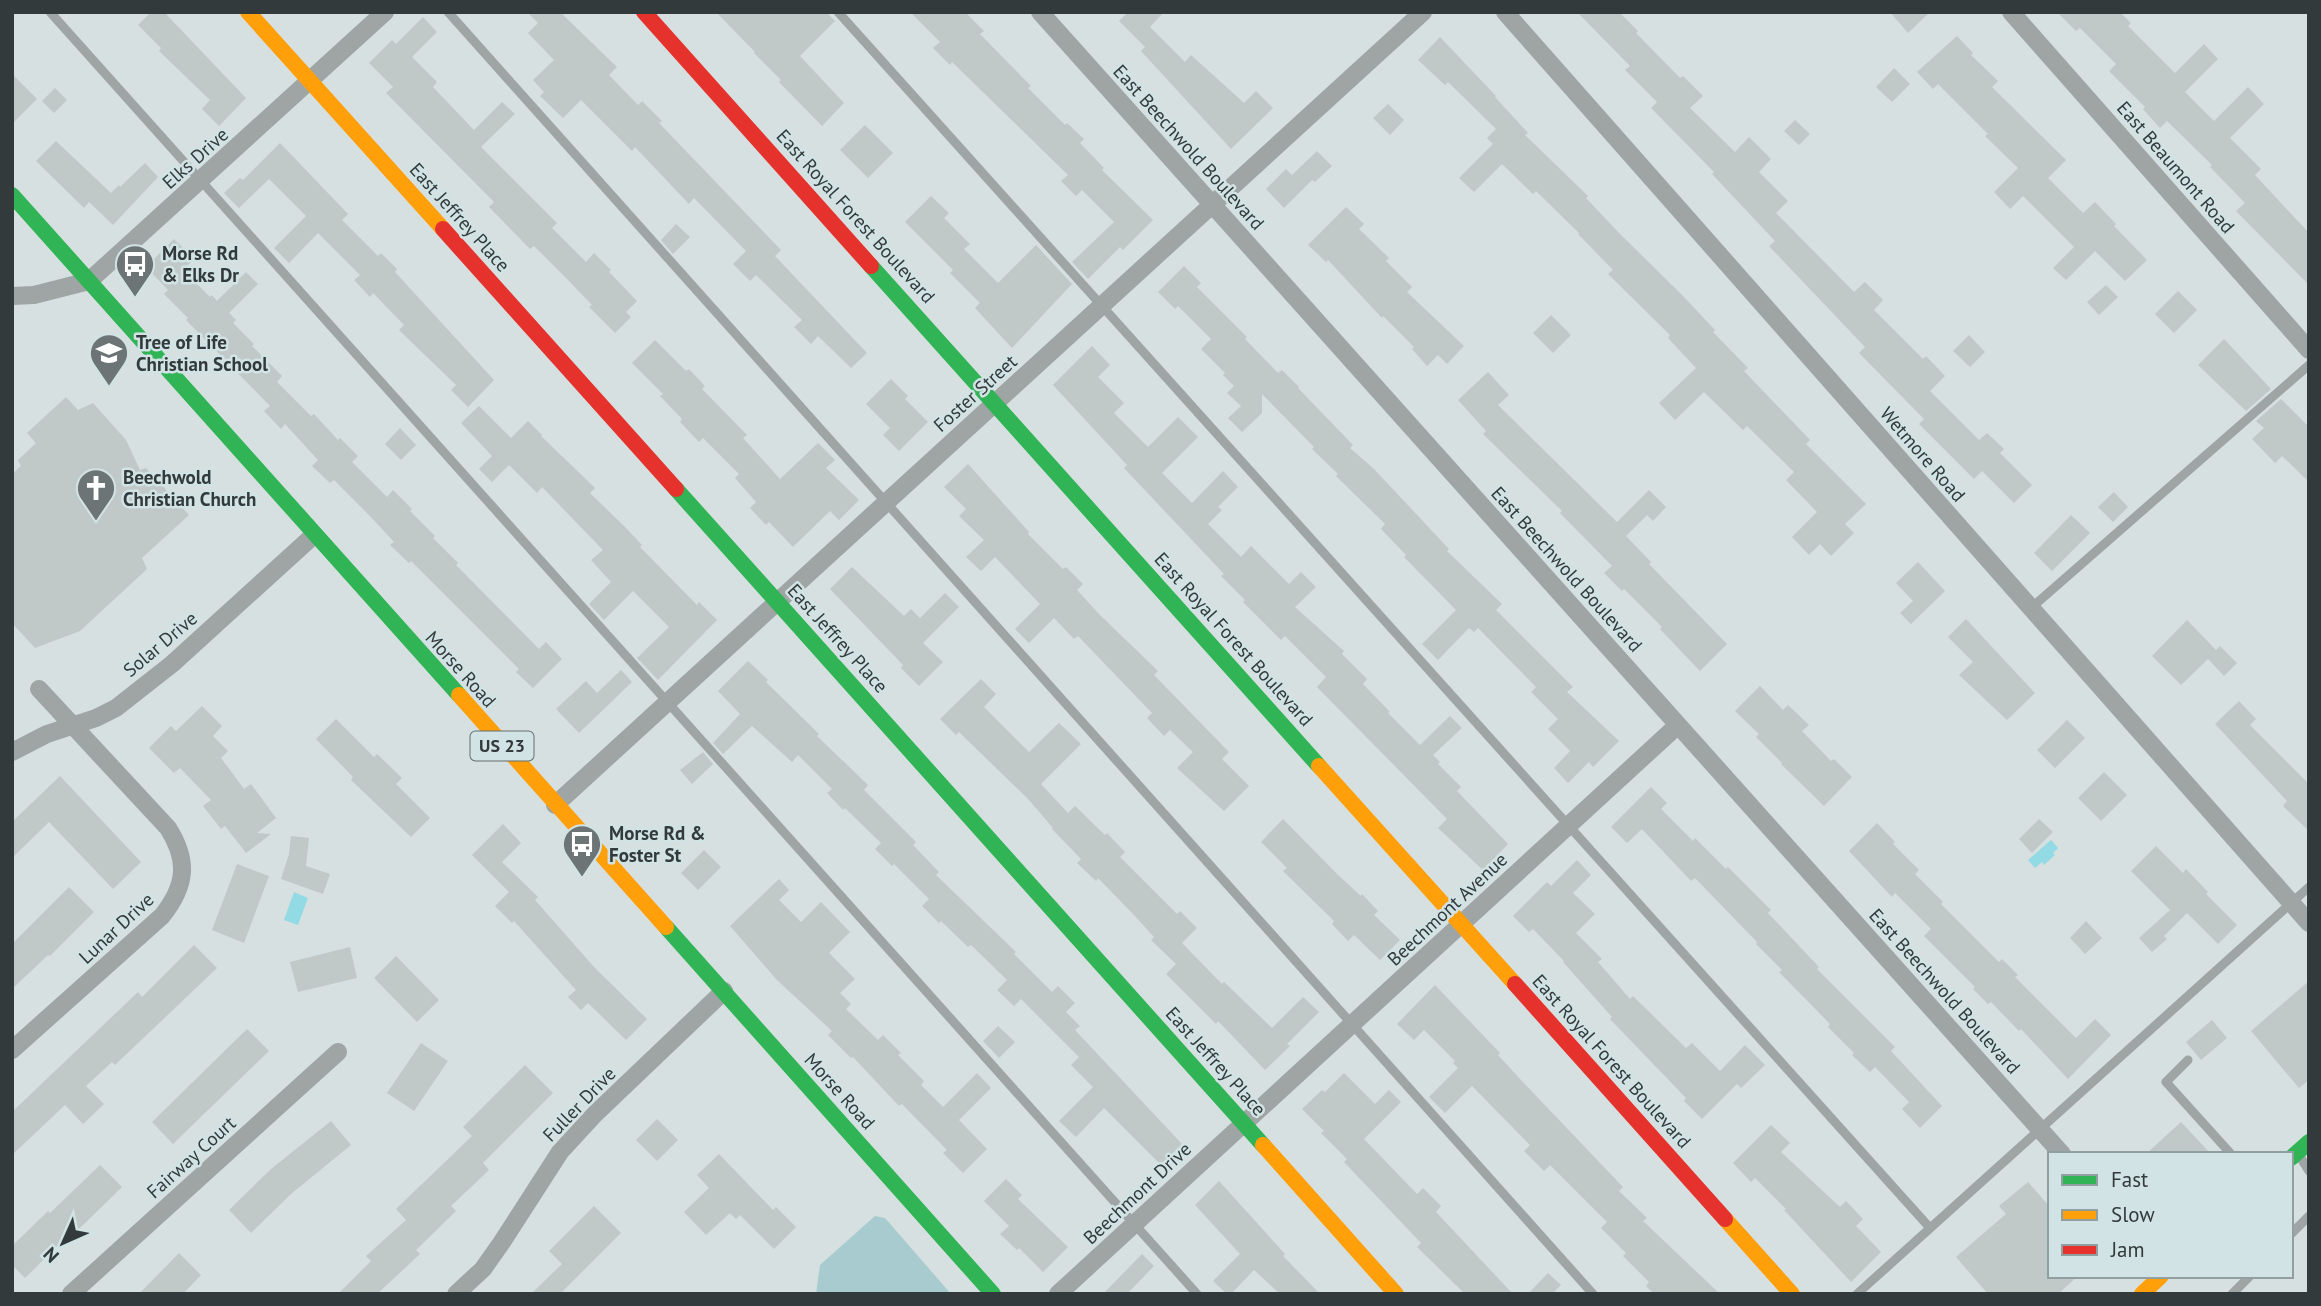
<svg xmlns="http://www.w3.org/2000/svg" width="2321" height="1306" font-family="'PT Sans',sans-serif">
	<rect width="100%" height="100%" fill="#d6e0e0"/>
	<!-- green -->
	<path fill="#a7cbce" d="M875 1216 885 1218 951 1294H816L820 1265Z"/>
	<!-- water -->
	<path fill="#93dbe4" d="M2051 840 2058 848 2053 853 2055 855 2044 865 2042 862 2035 868 2028 860Z
		M294 892 308 898 298 925 284 920Z"/>
	<!-- building -->
	<path fill="#c0c8c8" d="M151 12H164L246 98 219 126 202 109 210 100 159 51 161 48 138 25Z
		M527 12H560L617 67 609 75 638 105 642 101 662 121 659 123 781 250 775 256 867 353 851 368 818 336 811 344 794 327 802 320 756 275 750 281 733 264 746 251 694 198 689 204 635 147 632 151 581 100 563 118 540 96 544 92 533 80 554 60 528 33 538 23Z
		M716 12H826L835 21 800 56 844 103 822 126 779 82 781 80 754 53 755 52Z
		M910 12H965L984 31 980 34 1031 86 1028 88 1065 125 1067 123 1084 139 1080 143 1104 168 1102 170 1153 220 1123 250 1120 247 1088 279 1072 262 1114 222 1082 190 1076 196 1061 181 1068 175 952 62 950 65 933 48 940 42Z
		M1128 12H1164L1150 27 1185 62 1191 55 1244 103 1256 91 1273 108 1231 149 1141 51 1145 47 1119 21Z
		M1577 12H1619L1638 31 1636 33 1680 78 1683 76 1703 96 1690 108 1735 152 1749 137 1771 159 1759 172 1788 201 1776 213 1854 292 1865 282 1883 300 1874 310 1923 359 1926 356 1945 376 1930 391 1979 440 1987 433 2004 449 2000 453 2032 485 2014 503 1982 471 1974 479 1919 424 1924 419 1859 353 1865 347 1769 246 1775 241 1712 174 1714 172 1651 108 1657 102 1625 70 1630 66Z
		M1890 12H1930L1908 33Z
		M2057 12H2120L2131 23 2128 26 2175 73 2204 44 2218 59 2185 92 2214 121 2248 87 2264 104 2230 138 2261 169 2255 175 2309 233V285L2236 211 2245 203 2210 167 2212 165 2167 121 2160 128 2143 109 2145 107 2109 71 2116 64 2080 28 2076 31Z
		M423 17 437 32 412 57 437 82 433 87 474 130 502 102 515 114 481 147 557 223 552 228 586 262 594 253 611 270 609 272 637 301 626 312 631 317 615 333 589 307 592 305 568 280 534 246 530 249 489 207 494 202 386 93 393 87 369 63 392 40 396 44Z
		M1957 36 1973 53 1971 55 1998 81 1992 87 2066 160 2048 178 2083 213 2095 202 2116 224 2114 226 2147 260 2125 281 2095 251 2066 280 2053 268 2074 247 2023 196 2010 209 1994 192 2018 168 1985 136 1988 134 1938 84 1933 89 1917 72Z
		M1440 37 1496 96 1495 97 1528 133 1525 135 1588 196 1586 198 1620 234 1682 295 1715 330 1713 332 1748 368 1744 371 1810 440 1806 444 1866 504 1845 524 1854 533 1831 556 1820 544 1809 555 1792 537 1817 512 1786 480 1794 472 1747 426 1743 430 1704 392 1675 420 1659 403 1696 368 1668 338 1670 335 1608 274 1613 270 1578 234 1579 233 1536 191 1533 194 1502 164 1474 192 1459 178 1493 144 1487 138 1496 129 1448 82 1445 85 1418 60Z
		M1894 68 1910 84 1892 102 1876 87Z
		M12 74 37 99 12 124Z
		M55 88 67 100 54 113 42 101Z
		M1388 104 1404 120 1390 135 1373 118Z
		M1795 120 1810 134 1799 145 1784 131Z
		M865 125 893 153 868 178 840 150Z
		M56 141 111 193 119 185 120 187 145 163 158 177 113 225 89 202 84 208 36 161Z
		M280 143 348 214 342 220 378 256 381 253 397 269 395 272 494 380 468 407 451 390 456 385 399 330 404 325 373 293 370 297 354 280 360 275 318 233 289 263 274 248 306 216 269 179 239 208 224 193 240 178 243 180Z
		M1317 151 1332 166 1315 182 1312 180 1284 208 1266 189 1286 169 1292 175Z
		M931 196 949 213 944 218 970 244 964 249 998 283 1036 245 1072 284 1012 348 975 308 980 303 950 273 953 270 905 222Z
		M1346 207 1364 224 1359 229 1389 258 1386 261 1412 287 1407 292 1464 346 1447 364 1438 355 1427 366 1412 349 1414 347 1383 316 1382 318 1328 260 1326 262 1308 245Z
		M676 224 690 237 673 254 661 240Z
		M174 239 194 259 183 270 210 297 212 295 217 301 246 272 258 284 229 313 236 320 233 323 254 344 252 346 282 376 277 382 311 416 314 414 338 440 340 438 358 456 352 462 387 497 393 490 412 509 410 511 435 536 433 538 458 563 456 565 539 649 546 642 562 659 533 688 516 672 519 669 411 561 409 563 390 545 394 542 369 515 334 480 330 483 312 466 318 460 285 424 281 429 264 411 270 406 186 320 188 318 164 294 168 290 146 267Z
		M1184 266 1201 283 1197 287 1247 337 1245 339 1278 373 1282 370 1299 387 1298 388 1353 445 1350 448 1374 469 1449 549 1447 551 1502 604 1496 610 1573 687 1567 692 1619 741 1593 767 1589 762 1568 783 1554 768 1570 751 1548 729 1558 719 1531 692 1536 687 1478 628 1474 632 1469 628 1438 660 1422 644 1456 610 1404 557 1406 555 1381 529 1385 524 1336 476 1338 474 1312 449 1314 447 1262 394V413L1242 432 1228 418 1241 406 1227 393 1234 386 1223 375 1225 373 1201 349 1211 339 1178 306 1175 309 1158 292Z
		M2106 285 2118 297 2099 315 2087 302Z
		M2178 291 2197 310 2174 333 2155 314Z
		M1551 315 1571 335 1553 353 1533 333Z
		M1969 335 1985 352 1970 367 1953 351Z
		M2224 339 2271 389 2246 411 2198 365Z
		M655 340 686 371 689 369 705 386 702 389 747 435 743 438 780 479 818 443 835 460 826 468 859 500 839 520 830 511 793 547 769 522 766 525 750 508 756 502 735 478 739 474 703 438 699 442 680 422 682 419 660 396 663 394 632 363Z
		M1092 346 1110 365 1098 377 1124 403 1114 413 1148 447 1178 417 1198 437 1162 473 1192 503 1223 471 1238 487 1218 507 1222 510 1208 524 1241 557 1251 546 1289 584 1301 572 1316 587 1295 607 1344 651 1342 654 1367 679 1363 684 1390 712 1388 713 1420 745 1450 716 1462 728 1433 755 1440 762 1438 764 1461 787 1457 791 1508 844 1483 870 1438 828 1447 819 1317 687 1326 677 1285 636 1281 640 1243 602 1245 600 1221 576 1224 574 1124 468 1127 465 1053 385Z
		M1488 372 1509 395 1498 405 1617 522 1649 490 1666 507 1653 521 1647 515 1626 536 1651 562 1649 564 1727 644 1700 671 1660 629 1662 627 1624 589 1622 591 1604 573 1612 566 1560 513 1562 511 1483 434 1486 431 1458 400Z
		M891 379 908 396 905 399 928 422 899 451 883 435 890 428 866 404Z
		M66 397 78 410 93 403 126 440 140 470 146 468 189 515 142 558 147 569 80 631 35 648 12 623V474L21 466 18 460 36 443 27 433Z
		M2281 399 2309 427V482L2282 456 2275 463 2252 439 2264 428 2256 421Z
		M479 406 511 438 528 421 542 435 541 436 595 488 590 493 626 528 642 545 640 547 697 605 699 602 717 620 658 680 637 658 669 627 633 591 604 620 589 604 611 582 591 560 603 550 542 487 537 493 509 465 492 482 479 469 492 456 461 423Z
		M400 428 416 445 401 460 385 444Z
		M968 464 1029 532 1028 534 1063 569 1066 567 1083 584 1077 590 1100 615 1158 671 1154 675 1229 752 1222 759 1249 786 1224 811 1177 768 1193 752 1170 730 1164 736 1147 718 1152 713 1078 636 1074 639 1054 618 1029 643 1015 629 1040 604 995 557 981 571 966 557 984 540 959 516 966 509 944 487Z
		M2114 492 2128 507 2113 522 2098 507Z
		M2071 515 2090 533 2052 571 2034 553Z
		M1918 562 1945 591 1911 624 1900 613 1913 601 1896 583Z
		M852 567 904 616 911 609 920 618 945 593 959 607 923 643 943 662 919 686 901 668 903 665 830 589Z
		M1966 619 2035 693 2007 720 1959 675 1973 662 1948 637Z
		M2187 620 2216 650 2220 646 2237 663 2224 676 2208 659 2181 685 2152 656Z
		M748 661 768 680 766 682 819 734 817 736 868 785 864 790 916 842 913 845 939 872 936 875 1016 952 1014 954 1052 992 1058 986 1075 1003 1066 1012 1080 1026 1075 1030 1182 1144 1161 1165 1104 1108 1076 1137 1059 1121 1093 1087 1071 1065 1079 1057 1021 999 1014 1006 997 990 1007 980 971 945 968 947 941 921 939 923 922 906 929 899 894 864 892 866 875 849 881 843 845 808 843 810 827 793 832 789 798 755 792 762 752 726 723 754 713 743 740 714 718 691Z
		M621 670 632 682 579 733 556 709 586 681 597 693Z
		M981 679 996 694 984 707 1029 752 1059 723 1081 744 1041 784 1068 813 1075 806 1105 835 1107 833 1125 852 1120 857 1177 914 1180 911 1197 928 1182 943 1222 984 1224 982 1272 1028 1303 997 1319 1012 1287 1044 1290 1046 1265 1070 1218 1021 1216 1024 1166 974 1176 964 1151 940 1154 937 1133 914 1098 878 1096 881 1077 863 1081 859 1052 829 1053 828 1029 800 959 732 956 735 940 719Z
		M1760 686 1783 710 1788 705 1809 725 1802 731 1831 761 1834 759 1852 777 1824 806 1781 764 1782 763 1756 737 1759 734 1735 711Z
		M2239 701 2256 719 2250 725 2309 784V831L2283 806 2287 801 2215 724Z
		M202 706 222 726 213 736 228 751 221 758 244 789 251 784 276 818 257 833 271 834 246 853 225 826 221 829 203 806 211 800 180 768 174 773 149 748 171 726 176 731Z
		M336 719 374 757 377 754 402 778 396 784 430 818 411 837 351 780 353 777 316 739Z
		M2067 720 2085 738 2055 768 2037 750Z
		M703 752 713 764 692 784 680 770Z
		M2104 772 2127 795 2101 821 2078 798Z
		M60 776 141 862 113 889 49 822 12 858V822Z
		M1651 787 1667 803 1661 809 1693 841 1695 838 1726 869 1728 867 1771 910 1768 913 1819 967 1817 969 1895 1047 1891 1051 1942 1106 1920 1128 1902 1109 1909 1102 1875 1067 1870 1072 1852 1055 1854 1053 1828 1027 1830 1024 1779 972 1782 970 1756 944 1757 942 1695 878 1691 881 1642 829 1627 843 1611 827Z
		M1283 819 1338 875 1361 896 1362 894 1378 911 1374 915 1400 940 1380 960 1354 935 1348 941 1332 924 1334 921 1283 871 1287 868 1261 842Z
		M2039 819 2053 832 2032 853 2019 839Z
		M1877 823 1895 842 1893 844 1919 870 1915 874 1943 902 1941 904 1999 962 2002 959 2018 975 2015 977 2076 1038 2095 1019 2111 1035 2068 1079 2021 1029 2019 1031 1991 1002 1988 1004 1973 989 1975 987 1924 936 1931 929 1895 893 1892 897 1849 851Z
		M503 824 521 843 502 862 538 897 535 900 595 968 647 1019 626 1040 588 1003 581 1010 568 997 576 990 514 921 512 923 495 906 509 892 472 855Z
		M291 836 309 838 306 866 330 874 323 894 281 879 289 854Z
		M2156 846 2183 873 2186 869 2208 892 2206 894 2237 925 2218 944 2187 913 2164 936 2167 939 2152 952 2139 938 2170 910 2131 871Z
		M704 850 721 867 698 890 681 873Z
		M1577 860 1591 875 1573 893 1595 914 1576 933 1602 959 1598 962 1630 999 1633 996 1686 1048 1692 1043 1720 1071 1745 1045 1765 1065 1741 1088 1737 1084 1702 1119 1684 1101 1686 1098 1610 1019 1612 1017 1563 962 1564 961 1533 929 1529 932 1513 916 1547 882 1551 886Z
		M237 864 269 876 244 943 212 930Z
		M779 879 789 890 779 900 801 922 821 902 850 932 829 953 855 979 840 993 851 1004 846 1009 878 1040 883 1035 901 1053 898 1055 924 1081 921 1085 943 1107 977 1073 991 1088 959 1120 987 1149 963 1173 943 1153 947 1150 902 1104 899 1106 853 1057 851 1058 828 1035 832 1031 777 980 730 926Z
		M69 887 94 912 50 956 48 955 12 989V944Z
		M2086 921 2102 938 2085 954 2070 938Z
		M194 945 217 968 115 1065 112 1062 86 1086 104 1104 83 1124 65 1105 12 1155V1112L138 992 142 997Z
		M350 947 357 978 298 992 290 962Z
		M396 956 439 1000 417 1022 374 978Z
		M2309 981V1080L2299 1088 2251 1031Z
		M1435 985 1500 1053 1498 1055 1521 1080 1623 1187 1619 1191 1647 1218 1643 1221 1720 1294H1654L1646 1286 1649 1282 1623 1256 1626 1253 1601 1228 1607 1222 1550 1165 1544 1171 1524 1151 1530 1145 1472 1086 1445 1113 1429 1097 1458 1068 1453 1063 1455 1061 1424 1030 1414 1040 1397 1024Z
		M2212 1020 2227 1038 2201 1060 2186 1042Z
		M998 1026 1015 1042 999 1058 983 1041Z
		M247 1029 269 1051 173 1144 152 1122Z
		M421 1043 448 1061 414 1111 387 1093Z
		M525 1065 553 1093 483 1163 489 1170 451 1206 456 1211 416 1250 420 1254 377 1294H338L371 1261 366 1256 406 1220 396 1209 472 1136 463 1127Z
		M1344 1073 1375 1104 1389 1090 1401 1102 1364 1139 1417 1194 1423 1188 1441 1206 1436 1212 1513 1294H1465L1417 1247 1421 1243 1344 1162 1347 1159 1321 1133 1324 1131 1302 1109 1322 1090 1325 1092Z
		M657 1119 678 1140 657 1161 636 1140Z
		M331 1121 351 1145 291 1194 251 1233 229 1210 271 1169Z
		M2181 1122 2211 1154H2146Z
		M1771 1125 1790 1143 1781 1152 1840 1207 1846 1201 1863 1219 1856 1226 1881 1252 1851 1282 1784 1210 1786 1209 1755 1178 1751 1182 1733 1163Z
		M719 1154 773 1210 776 1207 796 1227 774 1249 740 1215 736 1219 730 1213 706 1235 684 1212 709 1188 697 1175Z
		M100 1165 122 1187 79 1229 77 1227 25 1278 12 1265V1246L48 1211 50 1213Z
		M1006 1179 1022 1195 1018 1199 1068 1247 1043 1272 1019 1248 1017 1250 1000 1234 1009 1226 984 1201Z
		M1219 1181 1285 1254 1283 1256 1320 1294H1280L1254 1270 1231 1294H1227L1213 1281 1240 1254 1195 1205Z
		M2028 1182 2050 1207V1276H2078L2058 1294H1988L1956 1257 2006 1214 1999 1206Z
		M594 1206 621 1233 560 1294H531L562 1264 549 1251Z
		M179 1253 201 1275 183 1294H139Z
		M1142 1254 1154 1266 1127 1294H1103Z
		M1548 1273 1561 1285 1552 1294H1528Z"/>
	<g fill="none" stroke-linecap="round" stroke-linejoin="round">
		<!-- lane -->
		<path stroke="#9fa4a4" stroke-width="9" d="M50 12 1197 1294
			M448 12 1593 1294
			M838 12 1930 1228
			M2031 608 2309 365
			M2188 1060 2166 1082 2231 1154
			M2299 1155 2309 1171
			M2291 1234 2309 1216
			M1857 1294 2309 887
			M2232 1294 2250 1276"/>
		<!-- street -->
		<path stroke="#9fa4a4" stroke-width="18" d="M1040 12 2062 1154
			M1505 12 2309 923
			M2011 12 2309 350
			M12 296 34 295 89 281 385 12
			M12 752 47 734 96 718 116 708 172 664 314 535
			M555 805 1423 12
			M12 1050 162 916C186 886 189 861 168 828L39 689
			M71 1294 338 1052
			M456 1294 483 1269 502 1242 560 1152 595 1114 724 991
			M1058 1294 1678 725"/>
		<!-- fast -->
		<path stroke="#30b455" stroke-width="16" d="M12 195 459 695
			M871 266 1319 766
			M676 489 1263 1145
			M666 927 993 1294
			M2291 1158 2309 1142"/>
		<!-- slow -->
		<path stroke="#ff9f0a" stroke-width="16" d="M248 12 443 229
			M459 695 666 927
			M1319 766 1515 984
			M1263 1145 1396 1294
			M1725 1219 1792 1294
			M2142 1294 2161 1276"/>
		<!-- jam -->
		<path stroke="#e5322d" stroke-width="16" d="M644 12 871 266
			M443 229 676 489
			M1515 984 1725 1219"/>
	</g>
	<!-- icons -->
	<defs>
		<g id="bus-pin" transform="scale(2.0125)"><path d="M0 17L-7.5 6A9.5 9.5 0 1 1 7.5 6Z" fill="#6c7475" stroke="#d1e3e5"/><path d="M-5-6H5V4H4V6H2V4H-2V6H-4V4H-5ZM-3.5-4V0h7V-4ZM-3.5 1.2v1.5H-2V1.2ZM2 1.2v1.5H3.5V1.2Z" fill="#fff"/></g>
		<g id="school-pin" transform="scale(2.0125)"><path d="M0 17L-7.5 6A9.5 9.5 0 1 1 7.5 6Z" fill="#6c7475" stroke="#d1e3e5"/><path d="M0-5L7-2L0 1L-7-2ZM-4 1L0 2.5L4 1V4Q0 6-4 4Z" fill="#fff"/></g>
		<g id="church-pin" transform="scale(2.0125)"><path d="M0 17L-7.5 6A9.5 9.5 0 1 1 7.5 6Z" fill="#6c7475" stroke="#d1e3e5"/><path d="M-1.2-6h2.4v3.5h3.3v2.4h-3.3V6h-2.4V-.1h-3.3v-2.4h3.3Z" fill="#fff"/></g>
	</defs>
	<g fill-rule="evenodd">
		<use href="#bus-pin" x="135" y="264"/>
		<use href="#school-pin" x="109" y="353"/>
		<use href="#church-pin" x="96" y="488"/>
		<use href="#bus-pin" x="582" y="844"/>
	</g>
	<g text-anchor="middle" stroke-width="5" stroke-linejoin="round" paint-order="stroke">
		<!-- shield labels -->
		<rect fill="#d1e3e5" stroke="#626d6e" stroke-width="2" x="470.5" y="731.5" width="63" height="29" rx="5"/>
		<g font-size="18" font-weight="bold" fill="#333a3b">
			<text x="502" y="752">US 23</text>
		</g>
		<!-- street labels -->
		<g font-size="19" fill="#333a3b" stroke="#d1e3e5">
			<text transform="translate(1189 147) rotate(48)" y="7">East Beechwold Boulevard</text>
			<text transform="translate(195 158) rotate(-42)" y="7">Elks Drive</text>
			<text transform="translate(2176 167) rotate(49)" y="7">East Beaumont Road</text>
			<text transform="translate(856 216) rotate(48)" y="7">East Royal Forest Boulevard</text>
			<text transform="translate(460 217) rotate(48)" y="7">East Jeffrey Place</text>
			<text transform="translate(975 393) rotate(-42)" y="7">Foster Street</text>
			<text transform="translate(1923 454) rotate(49)" y="7">Wetmore Road</text>
			<text transform="translate(1567 569) rotate(48)" y="7">East Beechwold Boulevard</text>
			<text transform="translate(838 638) rotate(48)" y="7">East Jeffrey Place</text>
			<text transform="translate(1234 639) rotate(48)" y="7">East Royal Forest Boulevard</text>
			<text transform="translate(160 644) rotate(-40)" y="7">Solar Drive</text>
			<text transform="translate(461 669) rotate(48)" y="7">Morse Road</text>
			<text transform="translate(1447 909) rotate(-43)" y="7">Beechmont Avenue</text>
			<text transform="translate(116 928) rotate(-43)" y="7">Lunar Drive</text>
			<text transform="translate(1945 991) rotate(48)" y="7">East Beechwold Boulevard</text>
			<text transform="translate(1216 1061) rotate(48)" y="7">East Jeffrey Place</text>
			<text transform="translate(1612 1061) rotate(48)" y="7">East Royal Forest Boulevard</text>
			<text transform="translate(840 1091) rotate(48)" y="7">Morse Road</text>
			<text transform="translate(579 1104) rotate(-46)" y="7">Fuller Drive</text>
			<text transform="translate(191 1157) rotate(-42)" y="7">Fairway Court</text>
			<text transform="translate(1137 1193) rotate(-43)" y="7">Beechmont Drive</text>
		</g>
		<!-- poi labels -->
		<g font-size="19" font-weight="bold" fill="#333a3b" stroke="#d1e3e5" text-anchor="start">
			<text x="162" y="260">Morse Rd<tspan x="162" dy="22">&amp; Elks Dr</tspan></text>
			<text x="136" y="349">Tree of Life<tspan x="136" dy="22">Christian School</tspan></text>
			<text x="123" y="484">Beechwold<tspan x="123" dy="22">Christian Church</tspan></text>
			<text x="609" y="840">Morse Rd &amp;<tspan x="609" dy="22">Foster St</tspan></text>
		</g>
	</g>
	<!-- border -->
	<rect width="2321" height="1306" fill="none" stroke="#333a3b" stroke-width="28"/>
	<!-- legend -->
	<rect x="2048" y="1152" width="245" height="126" fill="#d1e3e5" stroke="#929fa1" stroke-width="2"/>
	<rect x="2062" y="1175" width="35" height="10" fill="#30b455" stroke="#929fa1" stroke-width="2"/>
	<text x="2111" y="1187" font-size="21" fill="#333a3b">Fast</text>
	<rect x="2062" y="1210" width="35" height="10" fill="#ff9f0a" stroke="#929fa1" stroke-width="2"/>
	<text x="2111" y="1222" font-size="21" fill="#333a3b">Slow</text>
	<rect x="2062" y="1245" width="35" height="10" fill="#e5322d" stroke="#929fa1" stroke-width="2"/>
	<text x="2111" y="1257" font-size="21" fill="#333a3b">Jam</text>
	<!-- north arrow -->
	<g transform="translate(63 1243) rotate(225)" stroke="#d1e3e5" stroke-width="5" paint-order="stroke">
	<path d="M0-5L12 26L0 18L-12 26Z" fill="#333a3b"/>
	<text y="-10" font-size="19" font-weight="bold" text-anchor="middle" fill="#333a3b">N</text>
	</g>
</svg>
